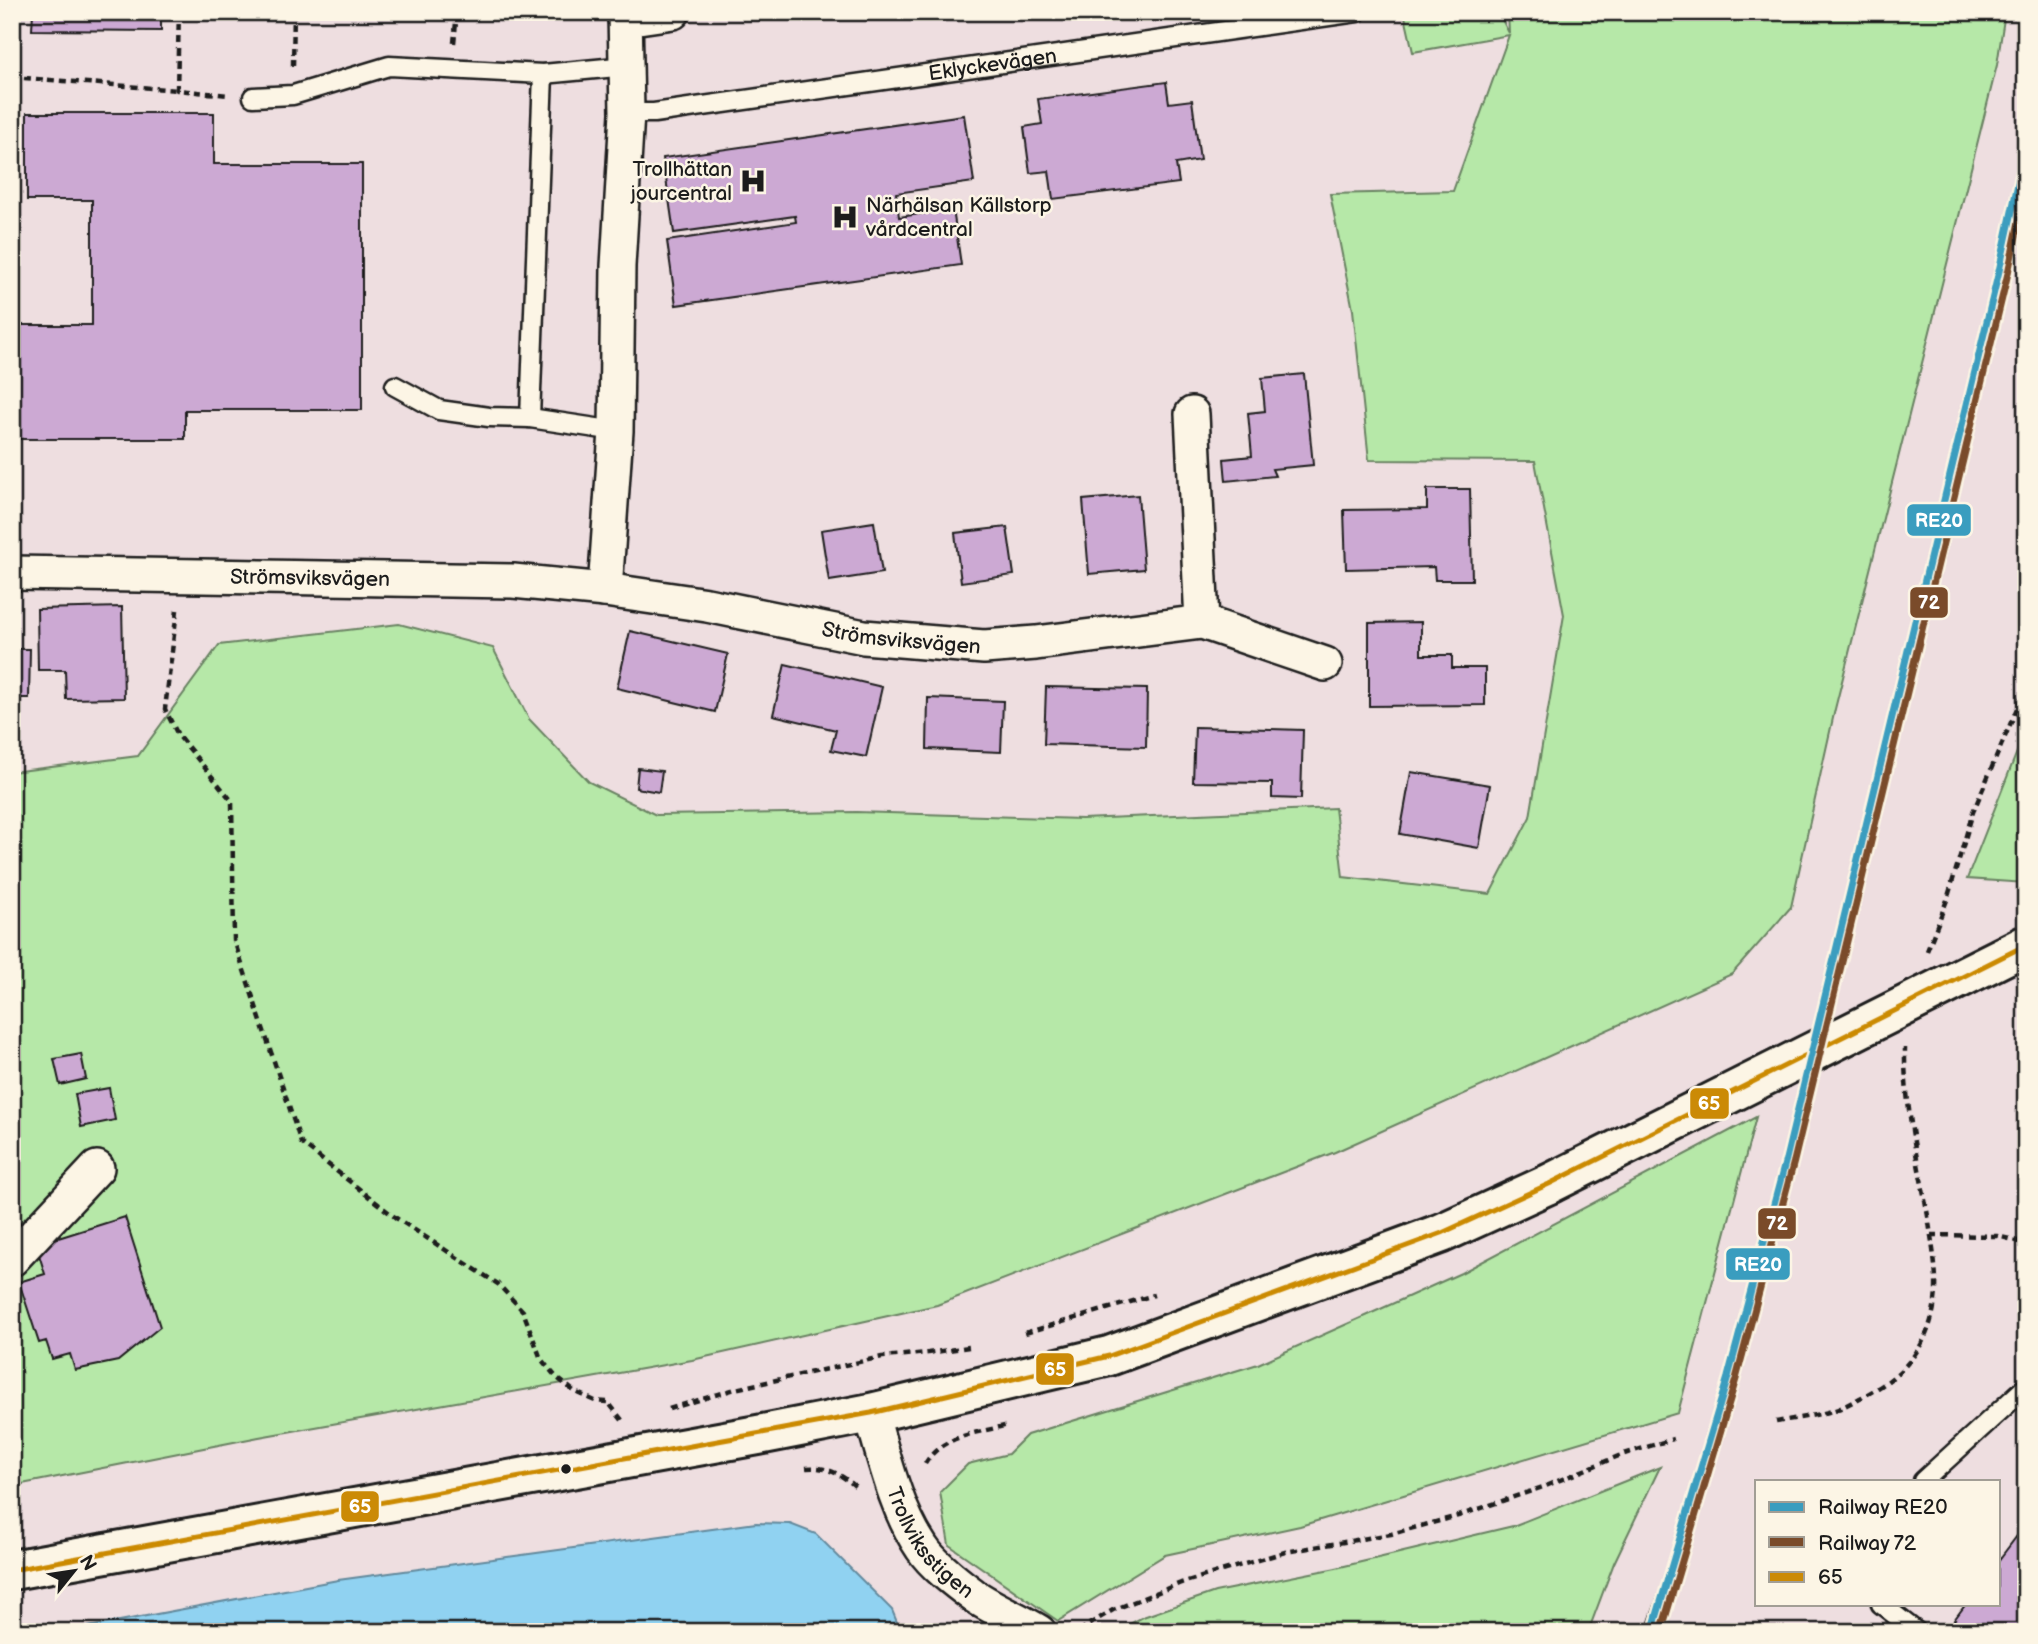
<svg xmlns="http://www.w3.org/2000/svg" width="2038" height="1644" font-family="'Balsamiq Sans',sans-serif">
	<rect width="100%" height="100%" fill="#eedee0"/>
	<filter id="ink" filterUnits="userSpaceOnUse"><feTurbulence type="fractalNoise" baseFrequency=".0143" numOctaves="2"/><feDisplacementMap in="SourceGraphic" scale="14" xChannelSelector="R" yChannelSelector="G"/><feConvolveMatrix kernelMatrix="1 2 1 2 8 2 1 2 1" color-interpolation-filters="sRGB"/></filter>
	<g filter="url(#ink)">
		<!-- green -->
		<path fill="#b6e8a8" stroke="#698262" stroke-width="2" d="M1404 12H1498L1509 33 1508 13 1532 12H2005L1997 65 1835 709 1791 907 1732 974 1335 1152 937 1305 692 1360 259 1437 12 1486V772L138 756 219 645 399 624 493 648 529 719 589 782 656 815 856 812 1082 819 1335 808 1343 877 1490 894 1530 817 1564 615 1535 461 1369 460 1353 310 1330 194 1453 191 1509 35 1413 52Z
			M2026 729V883L1967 879Z
			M1756 1117 1678 1413 1300 1526 1165 1555 1058 1621 949 1545 940 1492 968 1464 1008 1454 1027 1435 1258 1364 1461 1273Z
			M1660 1467 1614 1563 1588 1632H1115L1143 1617 1215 1592 1336 1568 1513 1526Z"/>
		<!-- water -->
		<path fill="#90d2f1" stroke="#62899c" stroke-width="2" d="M756 1523 790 1524 816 1534 892 1610 901 1632H61L338 1580Z"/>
		<!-- building -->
		<path fill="#cca9d3" stroke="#1c1c1c" stroke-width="2" d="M33 12H161V31L32 30Z
			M1166 82 1169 103 1192 100 1200 160 1176 164 1179 183 1053 199 1049 171 1030 173 1024 127 1042 124 1038 99Z
			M27 113H214V164H362V410H185V439H12V325H92V200H27Z
			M964 115 974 182 896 193 899 217 953 209 961 265 676 305 667 241 796 222 795 216 674 233 663 158Z
			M1304 374 1313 465 1272 469 1275 476 1226 481 1224 459 1252 456 1248 413 1265 411 1262 378Z
			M1427 489H1470L1472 580H1435L1434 567 1346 569 1344 510 1427 509Z
			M1138 495 1144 569 1089 574 1083 500Z
			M874 522 882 573 829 581 821 530Z
			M1007 527 1014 575 961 582 955 533Z
			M122 607 124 698 66 699 65 670H38L37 609Z
			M1421 622V655H1452V668H1485V705L1369 706V623Z
			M630 631 728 654 715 712 617 688Z
			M12 649H30L29 698H12Z
			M785 664 882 687 866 757 831 750 836 730 773 715Z
			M1046 687 1147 689 1146 747 1044 744Z
			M928 698 1003 701 1001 752 927 749Z
			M1195 727 1303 730 1301 799 1272 798V783L1193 782Z
			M638 768 662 771 659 792 636 788Z
			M1411 772 1490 785 1479 848 1400 834Z
			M81 1054 86 1079 60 1085 54 1059Z
			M109 1088 115 1120 81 1127 75 1094Z
			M125 1217 160 1327 118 1361 75 1370 70 1354 52 1359 46 1341 39 1343 19 1282 45 1274 36 1245Z
			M2026 1524V1632H1969L1954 1620 1966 1604H1998V1561Z"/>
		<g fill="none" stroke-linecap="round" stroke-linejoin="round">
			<!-- lane casing -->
			<g stroke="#1c1c1c" stroke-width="23">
				<g id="lane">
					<path d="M253 97 293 95 389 66 543 74 627 66"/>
					<path id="s1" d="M627 113H654L1357 12"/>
					<path d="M395 386 439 410 489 417 530 418 616 431"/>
					<path d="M530 418 543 74"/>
					<path d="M1923 1481 2026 1387"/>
					<path d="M1881 1604 1917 1632"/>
				</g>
			</g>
			<!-- street casing -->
			<g stroke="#1c1c1c" stroke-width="38">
				<g id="street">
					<path d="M625 19 673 12"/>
					<path d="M1192 414 1202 622"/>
					<path id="s2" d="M12 573 513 581 605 590 707 605 864 637 984 647 1036 643 1202 622 1325 664"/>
					<path d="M605 590 616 431 618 266 627 113 625 12"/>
					<path d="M12 1259 97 1168"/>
					<path id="s3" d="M871 1413C884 1457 896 1510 922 1548 933 1565 957 1583 973 1595 993 1609 1018 1619 1039 1632"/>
				</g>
			</g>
			<!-- secondary casing -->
			<g stroke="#1c1c1c" stroke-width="44">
				<path id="secondary" d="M12 1570 758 1435 871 1413 1109 1356 1442 1233 1549 1184"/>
			</g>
			<!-- path -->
			<path stroke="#1c1c1c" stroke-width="4.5" stroke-dasharray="7 5" stroke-linecap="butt" d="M179 12 177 90 228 95
				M454 43 457 12
				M293 66 294 12
				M12 77 177 90
				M177 610 165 709 178 735 232 801 234 940 301 1143 396 1218 498 1284 523 1311 541 1359 556 1377 575 1392 595 1401 608 1402 622 1420
				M1927 951 1947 900 1973 812 2026 687
				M1931 1235 1997 1236 2026 1243
				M1025 1333 1154 1295
				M669 1409 735 1389 882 1357 928 1353 969 1347
				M1776 1422C1796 1418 1818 1416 1838 1409 1846 1406 1854 1401 1862 1397 1907 1374 1933 1342 1936 1290 1937 1269 1931 1237 1928 1216 1918 1161 1904 1104 1905 1048
				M925 1464C941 1435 979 1433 1008 1425
				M806 1468C826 1466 839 1473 855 1486
				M1080 1632 1086 1626 1113 1610 1181 1583 1285 1552 1391 1534 1458 1516 1543 1487 1621 1455 1673 1439"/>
			<!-- lane -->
			<use href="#lane" stroke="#fcf5e5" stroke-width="18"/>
			<!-- street -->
			<use href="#street" stroke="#fcf5e5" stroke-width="33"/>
			<!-- secondary -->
			<use href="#secondary" stroke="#fcf5e5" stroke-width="38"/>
			<!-- rail -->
			<path stroke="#1c1c1c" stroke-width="5" d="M1647 1632 1691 1506"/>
			<!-- secondary-bridge casing -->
			<g stroke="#1c1c1c" stroke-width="44" stroke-linecap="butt">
				<path id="secondary-bridge" d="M1549 1184 2026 945"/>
			</g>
			<!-- secondary-bridge -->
			<use href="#secondary-bridge" stroke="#fcf5e5" stroke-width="38"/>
			<!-- bus-1 casing -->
			<g stroke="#fcf5e5" stroke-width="10">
				<path id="bus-1" d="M12 1570 871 1413 1109 1356 1442 1233 1549 1184 2026 945"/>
			</g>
			<!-- bus-1 -->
			<use href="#bus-1" stroke="#cb8a06" stroke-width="5"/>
			<!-- rail-1 casing -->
			<g stroke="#fcf5e5" stroke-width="12">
				<path id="rail-1" d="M1652 1632 1728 1377 1786 1159 1999 271 2026 147"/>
			</g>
			<!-- rail-2 casing -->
			<g stroke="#fcf5e5" stroke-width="12">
				<path id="rail-2" d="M1661 1632 1736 1379 1794 1161 2008 273 2026 189"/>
			</g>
			<!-- rail-1 -->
			<use href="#rail-1" stroke="#3a9dbf" stroke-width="7"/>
			<!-- rail-2 -->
			<use href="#rail-2" stroke="#7a4b2a" stroke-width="7"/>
		</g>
	</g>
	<!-- icons -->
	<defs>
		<g id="hospital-bare" transform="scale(2.1)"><path d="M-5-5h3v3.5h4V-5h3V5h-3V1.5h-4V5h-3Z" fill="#1c1c1c" stroke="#fcf5e5" stroke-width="2.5" paint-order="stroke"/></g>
	</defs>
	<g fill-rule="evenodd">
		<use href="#hospital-bare" x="753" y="181"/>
		<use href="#hospital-bare" x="845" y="217"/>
	</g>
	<!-- markers -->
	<circle fill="#1c1c1c" stroke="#fcf5e5" stroke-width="2.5" cx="566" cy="1469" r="6"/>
	<g text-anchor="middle" stroke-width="5" stroke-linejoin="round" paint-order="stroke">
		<!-- street labels -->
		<g font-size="21" fill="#1c1c1c" stroke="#fcf5e5">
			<text dy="7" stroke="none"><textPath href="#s1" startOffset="369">Eklyckevägen</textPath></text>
			<text dy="7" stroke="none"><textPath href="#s2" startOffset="298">Strömsviksvägen</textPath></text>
			<text dy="7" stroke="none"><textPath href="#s2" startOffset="894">Strömsviksvägen</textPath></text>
			<text dy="7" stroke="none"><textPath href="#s3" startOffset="145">Trollviksstigen</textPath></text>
		</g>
		<!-- poi labels -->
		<g font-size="21" fill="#1c1c1c" stroke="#fcf5e5" text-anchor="end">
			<text x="732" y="176">Trollhättan<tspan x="732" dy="24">jourcentral</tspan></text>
			<text x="866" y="212" text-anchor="start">Närhälsan Källstorp<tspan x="866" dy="24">vårdcentral</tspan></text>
		</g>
	</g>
	<g stroke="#fcf5e5" stroke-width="2.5">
		<rect x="1906" y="503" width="66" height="34" rx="7" fill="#3a9dbf"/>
		<rect x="1909" y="586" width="40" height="33" rx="7" fill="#7a4b2a"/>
		<rect x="1689" y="1087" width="41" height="33" rx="7" fill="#cb8a06"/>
		<rect x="1757" y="1207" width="40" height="33" rx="7" fill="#7a4b2a"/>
		<rect x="1725" y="1247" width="66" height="34" rx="7" fill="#3a9dbf"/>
		<rect x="1035" y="1352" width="40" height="34" rx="7" fill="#cb8a06"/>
		<rect x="340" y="1490" width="40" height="33" rx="7" fill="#cb8a06"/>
	</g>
	<g font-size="19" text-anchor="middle" font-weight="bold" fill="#fff">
		<text x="1939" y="527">RE20</text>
		<text x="1929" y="609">72</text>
		<text x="1709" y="1110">65</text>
		<text x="1777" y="1230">72</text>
		<text x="1758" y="1271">RE20</text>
		<text x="1055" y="1376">65</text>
		<text x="360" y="1513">65</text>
	</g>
	<!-- margin -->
	<rect width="2038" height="1644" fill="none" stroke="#fcf5e5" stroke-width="42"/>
	<rect x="21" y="21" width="1996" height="1602" fill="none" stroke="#1c1c1c" stroke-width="2.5" filter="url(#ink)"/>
	<!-- legend -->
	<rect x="1755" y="1480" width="245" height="126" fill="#fcf5e5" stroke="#a29e95" stroke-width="2"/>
	<rect x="1769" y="1502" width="35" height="10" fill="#3a9dbf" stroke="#a29e95" stroke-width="2"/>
	<text x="1818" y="1514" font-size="21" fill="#1c1c1c">Railway RE20</text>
	<rect x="1769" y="1537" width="35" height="10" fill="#7a4b2a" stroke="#a29e95" stroke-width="2"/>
	<text x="1818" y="1550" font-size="21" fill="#1c1c1c">Railway 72</text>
	<rect x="1769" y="1572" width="35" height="10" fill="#cb8a06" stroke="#a29e95" stroke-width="2"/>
	<text x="1818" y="1584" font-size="21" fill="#1c1c1c">65</text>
	<!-- north arrow -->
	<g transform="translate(74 1571) rotate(60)" stroke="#fcf5e5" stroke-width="5" paint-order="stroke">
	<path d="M0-5L12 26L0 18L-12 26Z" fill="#1c1c1c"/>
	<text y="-10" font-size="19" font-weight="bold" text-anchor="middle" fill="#1c1c1c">N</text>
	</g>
</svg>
